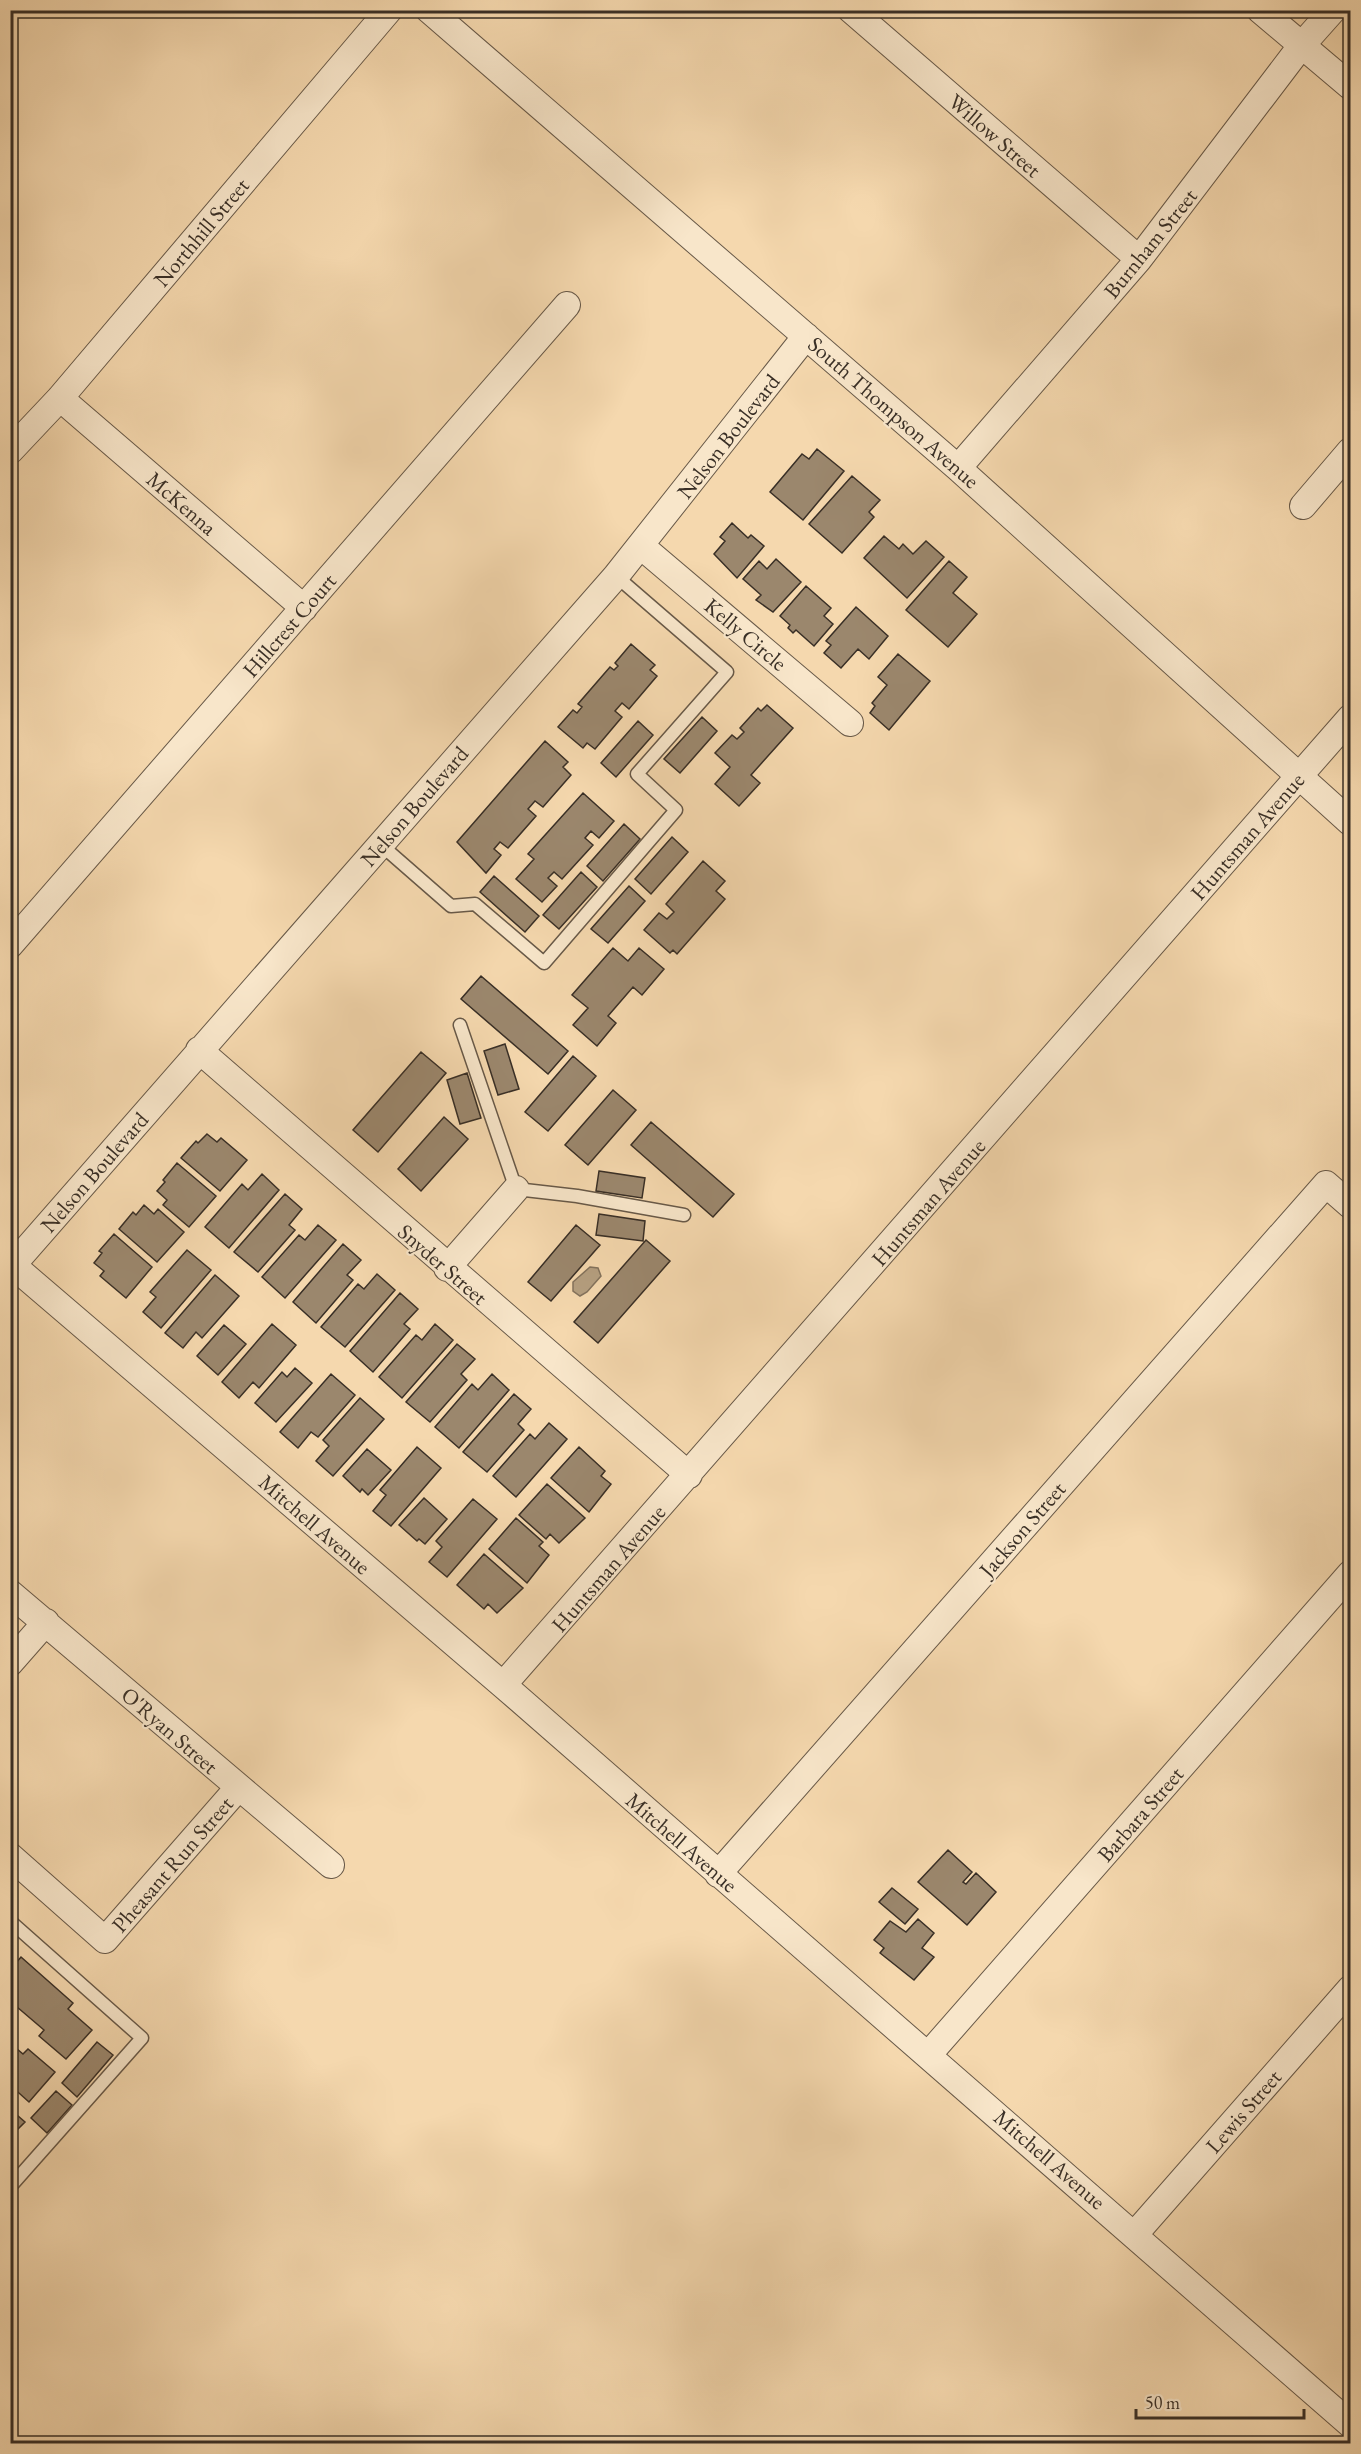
<svg xmlns="http://www.w3.org/2000/svg" width="1361" height="2454" font-family="'EB Garamond',serif">
	<rect width="100%" height="100%" fill="#f5d8ae"/>
	<filter id="stains"><feTurbulence type="fractalNoise" baseFrequency=".00333" numOctaves="4"/><feColorMatrix values="0 0 0 0 .2 0 0 0 0 .09 0 0 0 0 .02 0 0 0 .5 -.17"/></filter>
	<radialGradient id="worn" r=".72"><stop offset=".6" stop-color="#630" stop-opacity="0"/><stop offset="1" stop-color="#630" stop-opacity=".3"/></radialGradient>
	<!-- water -->
	<path fill="#b59f80" stroke="#83725c" stroke-width="1.5" d="M590 1267 598 1268 601 1276 587 1292 580 1296 573 1291V1282Z"/>
	<!-- building -->
	<path fill="#9b876d" stroke="#392f26" stroke-width="1.5" d="M817 449 844 471 803 520 770 492 802 454 809 459Z
		M852 476 880 500 869 512 874 517 842 553 809 524Z
		M732 523 748 538 751 535 764 546 737 578 714 554 725 541 720 537Z
		M884 536 899 549 903 544 913 554 926 541 944 557 907 598 864 558Z
		M776 559 801 582 773 612 756 600 761 595 743 579 759 561 767 569Z
		M949 561 967 577 953 593 977 614 948 647 906 610Z
		M806 586 831 608 824 616 833 624 814 646 796 630 793 633 788 628 790 625 780 616Z
		M856 607 888 636 869 659 858 649 841 668 824 653 831 645 826 641Z
		M631 644 655 665 650 670 657 676 629 709 622 703 615 711 622 717 595 749 587 743 583 748 558 727 573 710 577 713 582 707 578 704 610 667 614 670 618 666 615 663Z
		M898 654 930 681 889 730 870 713 875 706 872 703 887 685 878 677Z
		M767 705 793 728 751 775 760 783 739 806 715 784 730 767 715 753 732 735 737 739 744 732 740 728 758 708 761 711Z
		M702 717 717 731 680 773 664 759Z
		M638 721 653 735 616 777 601 763Z
		M545 741 568 762 563 767 571 775 543 807 535 801 528 809 536 816 508 848 500 842 494 849 501 855 486 873 457 842Z
		M583 793 614 821 599 838 591 831 585 838 593 845 562 879 554 872 548 878 557 886 542 902 516 879 534 859 528 854Z
		M624 824 640 839 603 881 587 866Z
		M672 837 688 852 651 894 635 879Z
		M703 861 725 881 716 891 725 899 677 954 673 950 670 953 644 930 659 913 667 919 674 912 666 904Z
		M581 872 597 887 559 929 543 915Z
		M494 876 539 916 525 932 480 892Z
		M629 886 645 901 608 943 591 929Z
		M613 948 628 961 639 948 664 969 642 995 633 987 608 1016 616 1023 597 1046 573 1025 588 1008 572 995Z
		M481 976 568 1051 548 1074 461 999Z
		M505 1044 519 1089 498 1095 484 1051Z
		M421 1052 446 1073 378 1152 353 1130Z
		M573 1056 596 1076 548 1131 525 1112Z
		M467 1073 481 1118 460 1124 447 1080Z
		M613 1090 636 1110 588 1165 565 1145Z
		M444 1117 468 1139 421 1191 398 1169Z
		M651 1122 734 1194 713 1217 631 1145Z
		M207 1134 217 1142 221 1138 247 1160 220 1191 181 1158 196 1141 198 1143Z
		M177 1163 216 1196 189 1227 163 1205 167 1200 157 1191 165 1182 163 1180Z
		M599 1171 645 1178 642 1198 596 1191Z
		M262 1174 279 1190 229 1248 205 1227 242 1184 248 1190Z
		M285 1194 302 1209 289 1225 295 1230 258 1272 234 1252Z
		M144 1205 154 1214 158 1209 184 1232 157 1262 119 1229 133 1212 136 1215Z
		M599 1214 645 1221 643 1241 596 1235Z
		M318 1225 336 1240 285 1298 262 1277 299 1235 305 1240Z
		M576 1225 600 1245 551 1301 528 1282Z
		M114 1234 152 1267 126 1298 100 1276 104 1271 94 1263 102 1253 99 1251Z
		M646 1240 670 1261 598 1343 574 1322Z
		M343 1244 361 1260 347 1275 353 1280 316 1323 293 1302Z
		M187 1250 211 1270 161 1328 143 1312 156 1297 150 1292Z
		M377 1274 395 1290 345 1347 321 1327 358 1284 364 1289Z
		M215 1275 239 1296 202 1338 196 1332 183 1348 165 1333Z
		M400 1293 418 1309 404 1324 410 1329 373 1372 350 1351Z
		M272 1324 296 1345 259 1388 253 1382 239 1398 222 1382Z
		M435 1324 453 1340 402 1398 379 1377 416 1335 422 1340Z
		M224 1325 246 1344 218 1375 197 1356Z
		M457 1344 475 1359 461 1374 467 1380 430 1422 406 1402Z
		M295 1368 312 1383 276 1422 255 1403 282 1372 287 1377Z
		M331 1374 355 1395 318 1437 311 1432 298 1448 280 1432Z
		M492 1374 509 1390 459 1448 435 1427 472 1384 478 1390Z
		M514 1394 531 1409 518 1424 524 1430 487 1472 463 1452Z
		M360 1398 384 1419 333 1476 316 1461 329 1446 323 1440Z
		M549 1423 567 1439 516 1497 493 1476 530 1434 535 1439Z
		M417 1447 441 1468 391 1526 373 1511 386 1495 380 1490Z
		M579 1447 605 1471 601 1476 611 1484 589 1512 551 1478Z
		M367 1449 391 1470 368 1495 362 1489 360 1492 343 1476Z
		M547 1484 585 1518 559 1543 550 1534 546 1539 519 1515Z
		M424 1498 447 1519 425 1544 419 1539 417 1541 399 1525Z
		M473 1499 497 1519 447 1577 429 1562 442 1547 436 1541Z
		M516 1518 543 1542 539 1546 549 1555 527 1583 489 1549Z
		M484 1554 523 1588 497 1613 488 1604 484 1609 457 1585Z
		M948 1850 972 1872 963 1882 966 1884 976 1873 996 1892 967 1925 918 1882Z
		M892 1888 918 1909 905 1924 879 1902Z
		M918 1919 934 1933 922 1948 934 1957 914 1980 880 1953 884 1948 874 1940 890 1921 906 1932Z
		M21 1957 73 2003 68 2009 92 2030 66 2059 39 2036 44 2030 10 2001V1958L16 1963Z
		M97 2042 113 2055 77 2097 62 2083Z
		M10 2043 23 2054 28 2049 55 2072 29 2102 10 2085Z
		M56 2091 72 2105 47 2133 31 2118Z
		M10 2109 25 2122 10 2137Z"/>
	<g fill="none" stroke-linecap="round" stroke-linejoin="round">
		<!-- service casing -->
		<g stroke="#685948" stroke-width="15">
			<path id="service" d="M380 844 451 906 475 904 544 963 676 810 637 774 727 672 616 576
				M460 1025 516 1189 577 1196 684 1215
				M10 1921 142 2038 10 2187"/>
		</g>
		<!-- minor casing -->
		<g stroke="#685948" stroke-width="28">
			<path id="minor" d="M429 10 958 468 1350 822
				M851 10 1139 259
				M1260 10 1350 86
				M60 398 304 608
				M10 451 60 398 389 10
				M958 468 1139 259 1301 46 1333 10
				M1303 506 1350 451
				M641 546 850 723
				M10 945 567 305
				M199 1050 689 1475
				M10 1263 503 1685 1350 2424
				M10 1268 616 576 806 336
				M447 1268 516 1189
				M10 1593 331 1865
				M10 1663 46 1622
				M503 1685 1350 718
				M10 1856 105 1940 238 1788
				M718 1874 1326 1184 1350 1205
				M929 2054 1350 1574
				M1135 2234 1350 1989"/>
		</g>
		<!-- service -->
		<use href="#service" stroke="#f8e6ca" stroke-width="12"/>
		<!-- minor -->
		<use href="#minor" stroke="#f8e6ca" stroke-width="26"/>
	</g>
	<g text-anchor="middle" stroke-width="4.5" stroke-linejoin="round" paint-order="stroke">
		<!-- street labels -->
		<g font-size="22" fill="#392f26" stroke="#f8e6ca">
			<text transform="translate(995 135) rotate(41)" y="8">Willow Street</text>
			<text transform="translate(201 232) rotate(-50)" y="8">Northhill Street</text>
			<text transform="translate(1150 243) rotate(-51)" y="8">Burnham Street</text>
			<text transform="translate(894 412) rotate(41)" y="8">South Thompson Avenue</text>
			<text transform="translate(728 436) rotate(-52)" y="8">Nelson Boulevard</text>
			<text transform="translate(182 503) rotate(41)" y="8">McKenna</text>
			<text transform="translate(289 625) rotate(-49)" y="8">Hillcrest Court</text>
			<text transform="translate(746 634) rotate(40)" y="8">Kelly Circle</text>
			<text transform="translate(414 806) rotate(-49)" y="8">Nelson Boulevard</text>
			<text transform="translate(1247 836) rotate(-49)" y="8">Huntsman Avenue</text>
			<text transform="translate(94 1172) rotate(-49)" y="8">Nelson Boulevard</text>
			<text transform="translate(928 1202) rotate(-49)" y="8">Huntsman Avenue</text>
			<text transform="translate(443 1264) rotate(41)" y="8">Snyder Street</text>
			<text transform="translate(315 1524) rotate(41)" y="8">Mitchell Avenue</text>
			<text transform="translate(1022 1529) rotate(-49)" y="8">Jackson Street</text>
			<text transform="translate(608 1568) rotate(-49)" y="8">Huntsman Avenue</text>
			<text transform="translate(170 1730) rotate(41)" y="8">O'Ryan Street</text>
			<text transform="translate(1140 1814) rotate(-49)" y="8">Barbara Street</text>
			<text transform="translate(682 1842) rotate(41)" y="8">Mitchell Avenue</text>
			<text transform="translate(172 1864) rotate(-49)" y="8">Pheasant Run Street</text>
			<text transform="translate(1243 2111) rotate(-49)" y="8">Lewis Street</text>
			<text transform="translate(1050 2159) rotate(41)" y="8">Mitchell Avenue</text>
		</g>
	</g>
	<!-- margin -->
	<rect width="1361" height="2454" fill="none" stroke="#f5d8ae" stroke-width="36"/>
	<rect x="12" y="12" width="1337" height="2430" fill="none" stroke="#392f26" stroke-width="3"/>
	<rect x="18" y="18" width="1325" height="2418" fill="none" stroke="#392f26" stroke-width="1.5"/>
	<!-- scale -->
	<path d="M1136 2409v9h168v-9" fill="none" stroke="#392f26" stroke-width="3"/>
	<text x="1145" y="2409" font-size="18" fill="#392f26" stroke="#f8e6ca" stroke-width="4.5" paint-order="stroke">50 m</text>
	<rect width="100%" height="100%" filter="url(#stains)"/>
	<rect width="100%" height="100%" fill="url(#worn)"/>
</svg>
